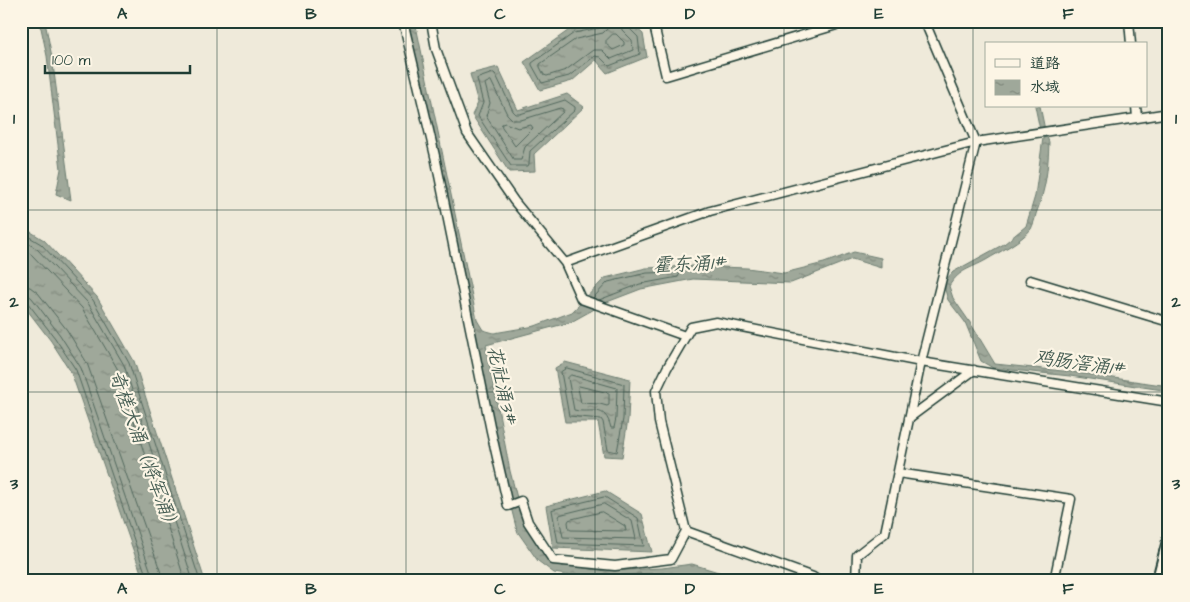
<svg xmlns="http://www.w3.org/2000/svg" width="1190" height="602" font-family="'Architects Daughter','LXGW WenKai TC',sans-serif">
	<defs>
		<pattern id="water-ripples" width="26" height="14" patternUnits="userSpaceOnUse" patternTransform="scale(1.25)"><rect width="26" height="14" fill="#9fa89a"/><path d="M2 4q2-2 4 0t4 0M15 11q2-2 4 0t4 0" fill="none" stroke="#818a7e"/></pattern>
	</defs>
	<rect width="100%" height="100%" fill="#efeada"/>
	<filter id="ink" filterUnits="userSpaceOnUse"><feTurbulence type="fractalNoise" baseFrequency=".02" numOctaves="2"/><feDisplacementMap in="SourceGraphic" scale="10" xChannelSelector="R" yChannelSelector="G"/><feConvolveMatrix kernelMatrix="1 2 1 2 8 2 1 2 1" color-interpolation-filters="sRGB"/></filter>
	<g filter="url(#ink)">
		<!-- water -->
		<path fill="url(#water-ripples)" stroke="#6c7d71" d="M35 21H42L46 27 52 57 71 200 56 194 61 169 47 56 41 28Z
			M408 21H415L477 320 483 330 494 333 535 326 572 312 605 278 646 268 693 266 747 268 784 273 824 263 854 252 881 258V268L852 259 791 283 693 279 641 289 607 302 571 322 486 345 510 471 523 521 544 554 572 566 606 571 662 568 692 564 748 581H713L688 574 667 579 604 581 554 573 538 561 517 531 490 424 454 231Z
			M611 21H629L643 34 647 57 607 73 596 60 572 81 540 90 524 62 572 28Z
			M498 67 518 110 567 94 584 107 534 154 535 171 509 172 472 115 478 103 470 74Z
			M1035 106H1040L1045 130H1040Z
			M1047 137 1049 142C1048 170 1046 188 1036 214 1035 219 1033 225 1031 229 1022 241 999 252 986 260 970 269 960 269 949 286L953 298 971 324 995 364 1072 372 1169 386V391L1070 376 993 368 981 361 965 322 948 300 945 290V281L953 272 1004 244 1026 226 1035 196 1043 138Z
			M21 226 44 240 97 297 134 361 205 581H144L71 372 51 341 21 302Z
			M565 362 630 379 628 419 622 457 604 456 598 422H565L555 368Z
			M605 491 642 514 652 552 553 548 546 506Z"/>
		<g fill="none" stroke-linecap="round" stroke-linejoin="round">
			<!-- shore -->
			<path stroke="#52685d" stroke-width="1" d="M603 21 602 25 599 28 574 33 532 63V65L542 83 569 76 595 56 600 57 609 66 640 54 638 37 627 26 626 21
				M609 21 608 28 603 33 576 39 540 64V67L544 75 547 76 566 70 593 50H602L611 59 633 50 632 40 622 30 620 21
				M613 34H616L624 42V45L613 50 606 44V41Z
				M494 73 496 75 513 111 516 114H520L565 100 575 107V110L530 151 529 164 528 166H511L478 116 483 103 477 79Z
				M491 81 507 114 513 120H521L560 108 563 109V112L525 147 521 160H514L486 116 490 103 485 84Z
				M502 124 505 123 518 128 531 125 533 128 515 146 502 127Z
				M21 232 41 244 93 300 129 363 200 581
				M21 239 37 249 88 303 124 365 193 581
				M21 248 32 255 82 308 117 368 185 581
				M21 286 30 287 38 293 67 330 87 363 161 573 162 581
				M21 293 27 294 32 298 60 335 81 368 154 581
				M593 298 608 282 647 273 678 272 680 273 678 277 640 284 599 300
				M21 300 27 302 55 338 76 370 148 581
				M567 368 624 384 623 419 617 452 608 450 603 422 601 419 569 416 561 372Z
				M571 375 617 388 616 418 614 428H611C605 403 592 414 574 410L568 378Z
				M579 386 609 393V405L607 406 600 404 581 403 578 388Z
				M605 497 638 518 644 546 558 543 552 510Z
				M604 504 632 521 636 539 563 537 559 517 560 515Z
				M602 512 625 526 626 531 571 530 569 529 568 522 569 520Z
				M592 581V576L594 575 606 576 664 573 666 575V581"/>
			<!-- minor casing -->
			<g stroke="#1f3d34" stroke-width="11">
				<path id="minor" d="M403 21 435 156 491 431 508 506 521 501 528 522 553 560 615 566 671 559 686 531
					M431 21 436 49 467 133 514 201 565 263 581 299 685 336
					M653 21 666 76 850 21
					M932 21 927 27 976 142 1137 118
					M1033 21H1041
					M1129 21 1131 44
					M1136 106 1137 118 1169 113
					M565 263 710 211 976 142 921 362 1169 402
					M1030 280 1169 322
					M909 418 974 370
					M898 473 1071 499 1054 581
					M819 581 813 577 686 531 659 422 656 391 667 368 691 327 716 322 921 362 885 533 857 555 856 581"/>
			</g>
			<!-- secondary casing -->
			<g stroke="#1f3d34" stroke-width="15">
				<path id="secondary" d="M1158 581 1169 539"/>
			</g>
			<!-- minor -->
			<use href="#minor" stroke="#fcf5e5" stroke-width="8"/>
			<!-- secondary -->
			<use href="#secondary" stroke="#fcf5e5" stroke-width="11"/>
		</g>
	</g>
	<!-- grid -->
	<path fill="none" stroke="#1f3d34" stroke-width="1" stroke-opacity="0.55" d="M217 21V581M406 21V581M595 21V581M784 21V581M973 21V581M21 210H1169M21 392H1169"/>
	<g text-anchor="middle" stroke-width="4.5" stroke-linejoin="round" paint-order="stroke">
		<!-- water labels -->
		<g font-size="19" font-style="italic" fill="#455d53" stroke="#fcf5e5">
			<text transform="translate(689 263) rotate(-2)" y="7">霍东涌1#</text>
			<text transform="translate(1079 362) rotate(8)" y="7">鸡肠滘涌1#</text>
			<text transform="translate(503 384) rotate(78)" y="7">花社涌3#</text>
			<text transform="translate(145 451) rotate(70)" y="7">奇槎大涌（将军涌）</text>
		</g>
	</g>
	<!-- margin -->
	<rect width="1190" height="602" fill="none" stroke="#fcf5e5" stroke-width="55"/>
	<!-- legend -->
	<rect x="985" y="42" width="162" height="65" fill="#fcf5e5" stroke="#a4ab9e"/>
	<rect x="995" y="59" width="25" height="8" fill="#fcf5e5" stroke="#a4ab9e"/>
	<text x="1030" y="68" font-size="15" fill="#1f3d34">道路</text>
	<rect x="995" y="80" width="25" height="15" fill="url(#water-ripples)" stroke="#a4ab9e"/>
	<text x="1030" y="92" font-size="15" fill="#1f3d34">水域</text>
	<!-- scale -->
	<path d="M45 65v8h145v-8" fill="none" stroke="#1f3d34" stroke-width="2.5"/>
	<text x="52" y="65" font-size="15" fill="#1f3d34" stroke="#fcf5e5" stroke-width="4" paint-order="stroke">100 m</text>
	<rect x="28" y="28" width="1134" height="546" fill="none" stroke="#1f3d34" stroke-width="2"/>
	<g font-size="16" text-anchor="middle" font-weight="bold" fill="#1f3d34">
		<text x="122" y="19">A</text>
		<text x="311" y="19">B</text>
		<text x="500" y="19">C</text>
		<text x="690" y="19">D</text>
		<text x="879" y="19">E</text>
		<text x="1068" y="19">F</text>
		<text x="14" y="124">1</text>
		<text x="1176" y="124">1</text>
		<text x="14" y="307">2</text>
		<text x="1176" y="307">2</text>
		<text x="14" y="489">3</text>
		<text x="1176" y="489">3</text>
		<text x="122" y="594">A</text>
		<text x="311" y="594">B</text>
		<text x="500" y="594">C</text>
		<text x="690" y="594">D</text>
		<text x="879" y="594">E</text>
		<text x="1068" y="594">F</text>
	</g>
</svg>
